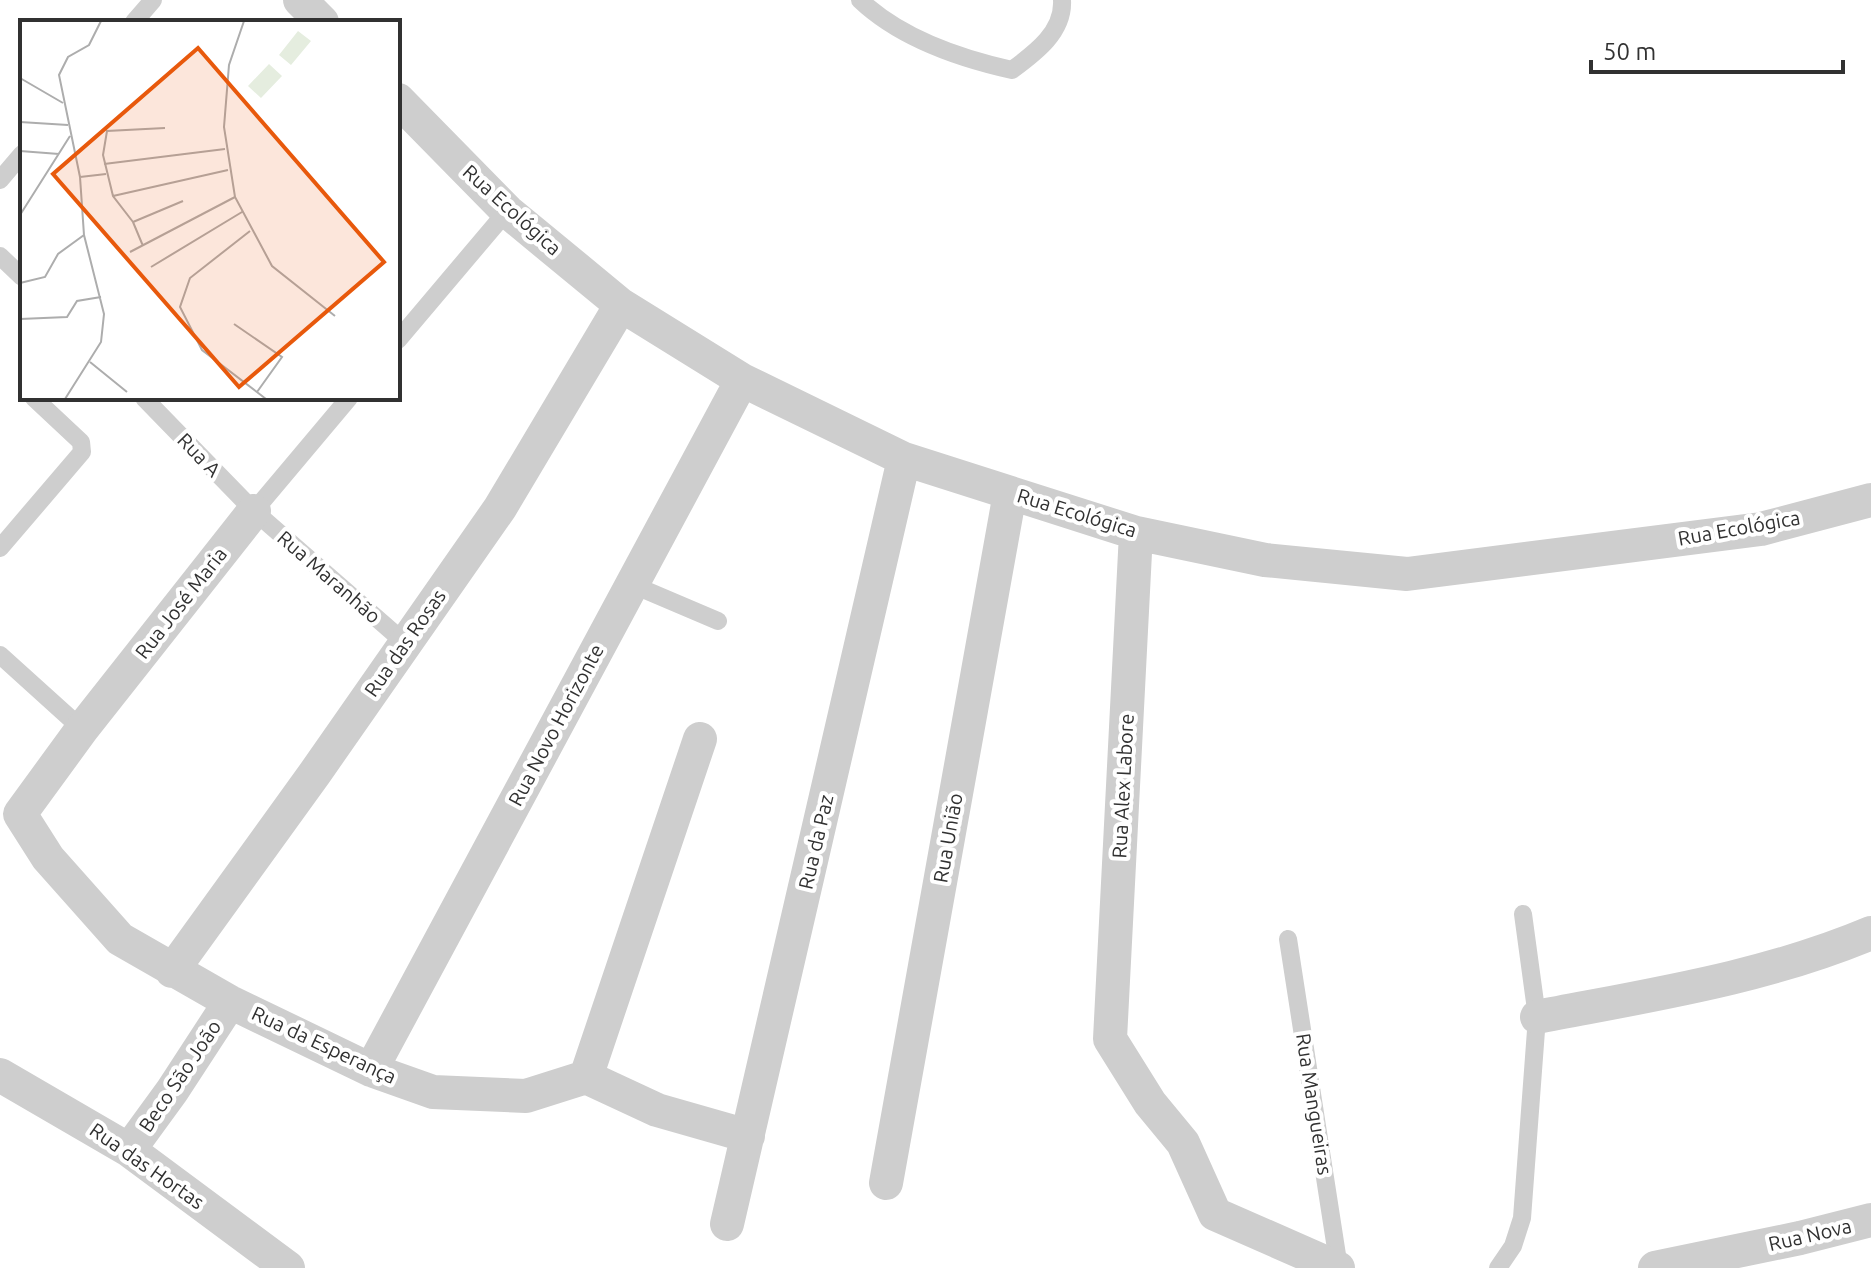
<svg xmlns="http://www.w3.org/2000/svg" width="1871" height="1268" font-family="Ubuntu,sans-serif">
	<rect width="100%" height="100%" fill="#fff"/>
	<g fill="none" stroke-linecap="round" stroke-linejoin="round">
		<!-- service -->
		<path stroke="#cecece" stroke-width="18" d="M860 0C900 38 958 58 1012 70 1035 53 1064 32 1062 0
			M134 22 153 0
			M0 180 22 154
			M0 256 22 277
			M398 340 507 211
			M144 398 254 511 404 642
			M254 511 349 398
			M0 548 82 452 81 442 34 398
			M631 584 718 621
			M0 655 82 729
			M1288 939 1339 1268
			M1498 1268 1513 1246 1522 1218 1537 1017 1523 914"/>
		<!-- minor -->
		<path stroke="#cecece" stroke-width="34" d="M300 0 322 22
			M398 100 507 211 621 305 742 380 904 459 1136 533 1265 560 1407 574 1761 529 1871 500
			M254 511 82 729 20 814 48 858 120 939 230 1002 371 1070 433 1092 526 1096 586 1077
			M1136 533 1110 1039 1150 1103 1183 1143 1215 1214 1338 1268
			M172 971 315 773 500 508 621 305
			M1537 1017C1650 995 1764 978 1871 933
			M371 1070 742 380
			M0 1075 129 1150 288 1268
			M586 1077 700 739
			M586 1077 657 1110 748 1136
			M129 1150 172 1091 230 1002
			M886 1183 1010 493
			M727 1224 904 459
			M1655 1268 1800 1238 1871 1220"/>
	</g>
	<g text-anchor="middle" stroke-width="8" stroke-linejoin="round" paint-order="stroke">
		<!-- street labels -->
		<g font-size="20" fill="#313131" stroke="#fff">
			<text transform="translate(512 210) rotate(42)" y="7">Rua Ecológica</text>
			<text transform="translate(199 455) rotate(46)" y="7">Rua A</text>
			<text transform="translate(1077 513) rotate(17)" y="7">Rua Ecológica</text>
			<text transform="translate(1739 528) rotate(-10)" y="7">Rua Ecológica</text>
			<text transform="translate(329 577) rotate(41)" y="7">Rua Maranhão</text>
			<text transform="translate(181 603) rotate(-52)" y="7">Rua José Maria</text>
			<text transform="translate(405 643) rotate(-55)" y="7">Rua das Rosas</text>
			<text transform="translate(556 725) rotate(-62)" y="7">Rua Novo Horizonte</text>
			<text transform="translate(1123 786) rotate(-87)" y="7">Rua Alex Labore</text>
			<text transform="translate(948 838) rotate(-80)" y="7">Rua União</text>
			<text transform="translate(816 842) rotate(-77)" y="7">Rua da Paz</text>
			<text transform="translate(324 1045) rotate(25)" y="7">Rua da Esperança</text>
			<text transform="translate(180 1076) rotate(-56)" y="7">Beco São João</text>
			<text transform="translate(1314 1104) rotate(81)" y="7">Rua Mangueiras</text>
			<text transform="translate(147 1166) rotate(35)" y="7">Rua das Hortas</text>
			<text transform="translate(1810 1235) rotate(-13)" y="7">Rua Nova</text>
		</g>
	</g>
	<!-- overview -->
	<g transform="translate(20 20)">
		<rect width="380" height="380" fill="#fff"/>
		<path d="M278 11 291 21 271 45 259 35ZM249 44 262 56 241 78 228 66Z" fill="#e5eddf"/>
		<path fill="none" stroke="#adadad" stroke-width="2" d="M224 1 209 45 204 107 215 177 252 246 315 296M0 58 43 83M0 102 48 105M0 131 39 134M84 144 205 129M60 157 86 154M93 176 208 150M0 195 50 116M113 202 93 176 83 135 87 111 145 108M113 202 163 181M113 202 123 226M230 211 170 258 160 287 182 330 246 379M110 232 215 177M131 247 222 192M0 263 25 257 38 234 64 215M0 299 47 297 57 281 81 277M214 304 262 337 237 372M70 342 107 372M45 379 81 322 84 294 64 215 60 157 39 55 48 37 69 25 81 1"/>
		<path fill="#e8590c" fill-opacity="0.15" stroke="#e8590c" stroke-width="4" d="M178 28 364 242 219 367 33 154Z"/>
		<rect width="380" height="380" fill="none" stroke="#313131" stroke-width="4"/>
	</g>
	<!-- scale -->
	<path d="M1591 60v12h252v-12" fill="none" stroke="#313131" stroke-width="4"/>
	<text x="1603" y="60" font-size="24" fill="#313131" stroke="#ffffff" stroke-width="6" paint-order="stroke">50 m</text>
</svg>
